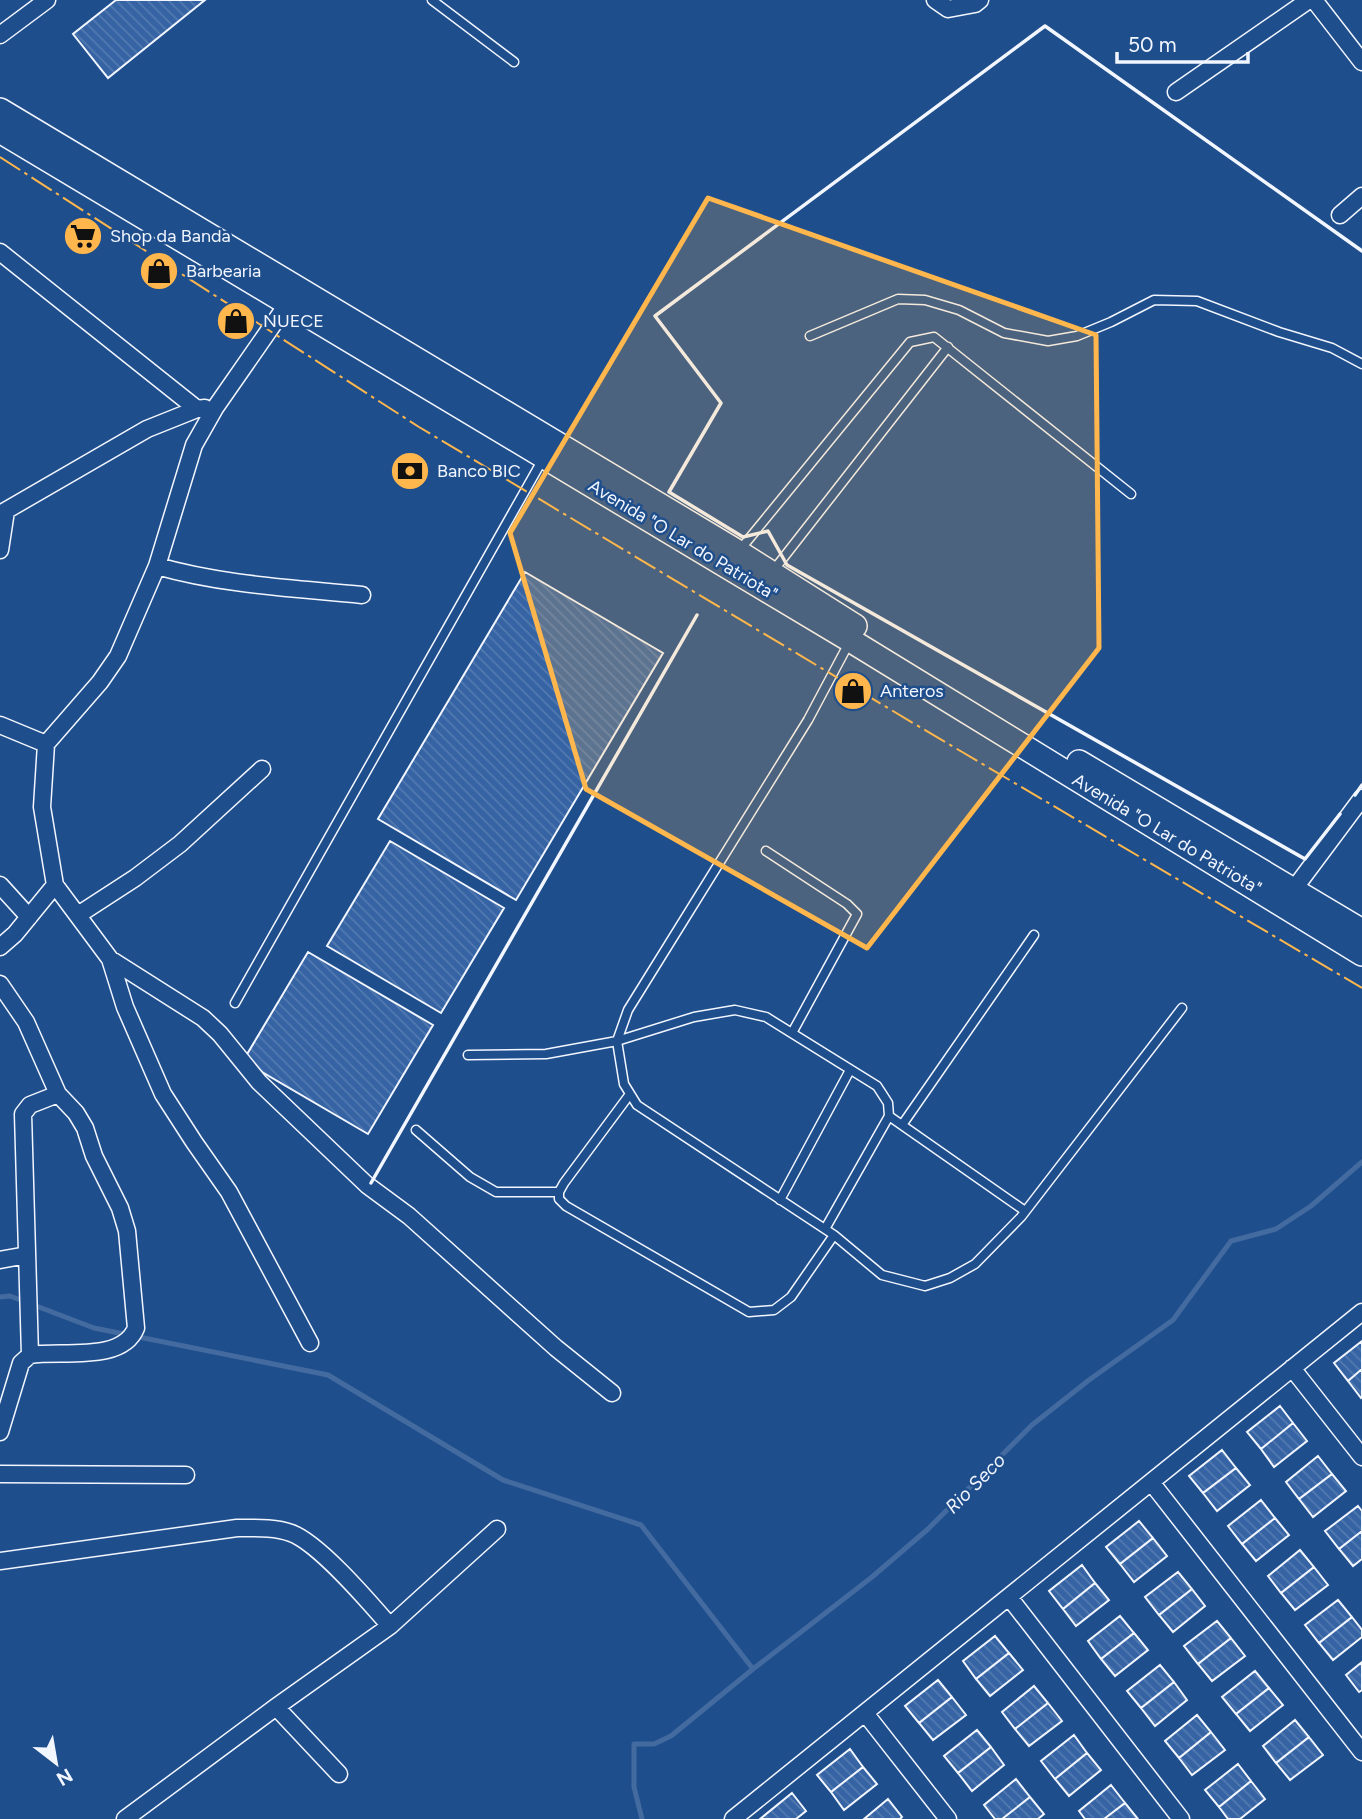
<svg xmlns="http://www.w3.org/2000/svg" width="1362" height="1819" font-family="Figtree,sans-serif">
	<defs>
		<pattern id="building-back-hatch" width="6" height="6" patternUnits="userSpaceOnUse" patternTransform="scale(1.75)"><rect width="6" height="6" fill="#3563a3"/><path d="M-1 5l2 2M0 0l6 6M5-1l2 2" fill="none" stroke="#537ab1"/></pattern>
	</defs>
	<rect width="100%" height="100%" fill="#1f4e8c"/>
	<g fill="none" stroke-linecap="round" stroke-linejoin="round">
		<!-- stream -->
		<path stroke="#446ba0" stroke-width="5" d="M0 1297 10 1296 94 1328 328 1375 503 1480 641 1525 753 1669
			M642 1819 634 1787V1744H654L671 1736 753 1669 872 1577 928 1529 1032 1425 1089 1380 1173 1320 1231 1241 1276 1229 1311 1206 1362 1162"/>
	</g>
	<!-- building -->
	<path fill="url(#building-back-hatch)" stroke="#f2f6ff" stroke-width="2" d="M116 0H205L108 78 73 34Z
		M525 572 663 653 516 900 378 819Z
		M390 841 504 908 441 1013 327 946Z
		M308 952 433 1025 368 1134 243 1061Z
		M1362 1341V1369L1348 1381 1334 1363Z
		M1362 1369V1397L1361 1398 1348 1381Z
		M1280 1406 1293 1423 1261 1449 1247 1432Z
		M1293 1423 1307 1441 1274 1467 1261 1449Z
		M1222 1450 1236 1468 1203 1493 1189 1476Z
		M1318 1456 1332 1474 1299 1499 1286 1482Z
		M1236 1468 1250 1485 1217 1511 1203 1493Z
		M1332 1474 1346 1491 1313 1517 1299 1499Z
		M1261 1500 1275 1518 1242 1544 1228 1526Z
		M1358 1506 1362 1511V1531L1339 1549 1325 1531Z
		M1275 1518 1289 1535 1256 1561 1242 1544Z
		M1139 1521 1153 1538 1120 1564 1106 1547Z
		M1362 1531V1559L1353 1566 1339 1549Z
		M1153 1538 1167 1556 1134 1582 1120 1564Z
		M1300 1550 1314 1567 1281 1593 1268 1576Z
		M1082 1565 1095 1583 1063 1609 1049 1591Z
		M1314 1567 1328 1585 1295 1610 1281 1593Z
		M1178 1572 1192 1589 1159 1615 1145 1597Z
		M1095 1583 1109 1600 1076 1626 1063 1609Z
		M1192 1589 1205 1606 1173 1632 1159 1615Z
		M1338 1600 1352 1617 1319 1643 1305 1625Z
		M1120 1616 1134 1633 1101 1659 1088 1641Z
		M1352 1617 1362 1630V1637L1333 1660 1319 1643Z
		M1217 1621 1231 1638 1198 1664 1184 1646Z
		M1134 1633 1148 1650 1115 1676 1101 1659Z
		M995 1636 1009 1653 976 1679 963 1661Z
		M1231 1638 1245 1656 1212 1681 1198 1664Z
		M1009 1653 1023 1670 990 1696 976 1679Z
		M1362 1662V1690L1359 1692 1346 1675Z
		M1160 1665 1174 1682 1141 1708 1127 1691Z
		M1255 1671 1269 1688 1236 1714 1222 1697Z
		M938 1680 952 1697 919 1723 905 1706Z
		M1174 1682 1187 1700 1155 1726 1141 1708Z
		M1034 1686 1048 1703 1015 1729 1002 1712Z
		M1269 1688 1283 1705 1250 1731 1236 1714Z
		M952 1697 966 1715 933 1740 919 1723Z
		M1048 1703 1062 1721 1029 1746 1015 1729Z
		M1197 1715 1211 1732 1179 1758 1165 1741Z
		M1295 1720 1309 1737 1276 1763 1263 1746Z
		M977 1730 991 1747 958 1773 944 1756Z
		M1211 1732 1225 1750 1192 1775 1179 1758Z
		M1074 1735 1087 1753 1055 1779 1041 1761Z
		M1309 1737 1323 1755 1290 1780 1276 1763Z
		M991 1747 1004 1765 972 1791 958 1773Z
		M850 1749 863 1767 831 1792 817 1775Z
		M1087 1753 1101 1770 1069 1796 1055 1779Z
		M1238 1764 1251 1781 1219 1807 1205 1790Z
		M863 1767 877 1784 844 1810 831 1792Z
		M1016 1779 1030 1797 1002 1819H995L984 1805Z
		M1251 1781 1265 1799 1240 1819H1228L1219 1807Z
		M1111 1785 1125 1803 1104 1819H1085L1079 1811Z
		M792 1793 806 1811 796 1819H760Z
		M1030 1797 1044 1814 1038 1819H1002Z
		M888 1799 902 1817 900 1819H864Z
		M1125 1803 1138 1819H1104Z"/>
	<g fill="none" stroke-linecap="round" stroke-linejoin="round">
		<!-- lane casing -->
		<g stroke="#f2f6ff" stroke-width="11">
			<path id="lane" d="M432 0 514 62
				M810 336 898 299 925 300 959 310 1004 333 1048 341 1077 336 1111 322 1154 300 1197 301 1279 332 1332 348 1362 364
				M739 551 910 342 934 337 1131 494
				M773 571 948 347
				M849 643 808 720 628 1010 617 1041 624 1084 637 1105 834 1235 882 1275 925 1286 950 1278 975 1264 1021 1217 1182 1008
				M766 851 847 904 857 914 792 1033
				M235 1003 543 459
				M468 1055 546 1054 617 1041 694 1017 735 1010 766 1017 877 1086 888 1103 889 1116 825 1229
				M630 1094 564 1183 559 1192V1199L566 1206 749 1312 774 1310 791 1297 834 1235
				M889 1116 1025 1211
				M902 1125 1034 935
				M416 1130 470 1177 496 1192H559
				M780 1200 850 1070"/>
		</g>
		<!-- street casing -->
		<g stroke="#f2f6ff" stroke-width="19">
			<path id="street" d="M935 0 948 9 975 4 980 0
				M1314 0 1362 62
				M0 35 47 0
				M1176 92 1309 0
				M1340 215 1362 196
				M0 252 197 409
				M288 303 215 408 194 445 157 566 118 656 100 682 46 744 42 807 55 885 110 959 125 1007 163 1094 194 1142 229 1192 310 1343
				M0 514 147 429 197 409 205 408
				M0 550 6 511
				M157 566C223 585 293 588 362 595
				M0 725 46 744
				M0 885 29 917
				M1294 889 1362 798
				M78 915 135 878 180 844 262 769
				M0 947 15 934 55 885
				M110 959 203 1018 220 1034 259 1082 367 1185 409 1216 556 1348 612 1393
				M0 984 26 1022 58 1094 76 1113 85 1128 94 1156 120 1208 127 1231 136 1328C122 1363 61 1350 30 1355L21 1363 0 1432
				M0 1260 27 1255
				M30 1355 23 1114 30 1105 58 1094
				M1292 1368 1362 1457
				M0 1474 186 1475
				M1151 1482 1362 1752
				M0 1561 237 1528C255 1528 275 1527 291 1533 319 1543 370 1603 390 1626
				M1009 1597 1181 1819
				M276 1707 339 1774
				M865 1713 948 1819
				M125 1819 276 1707 390 1626 497 1529
				M733 1819 1362 1312"/>
		</g>
		<!-- secondary casing -->
		<g stroke="#f2f6ff" stroke-width="26">
			<path id="secondary" d="M0 110 738 552 855 626
				M0 131 850 640 1362 954
				M1079 762 1362 931"/>
		</g>
		<!-- lane -->
		<use href="#lane" stroke="#1f4e8c" stroke-width="8"/>
		<!-- street -->
		<use href="#street" stroke="#1f4e8c" stroke-width="16"/>
		<!-- secondary -->
		<use href="#secondary" stroke="#1f4e8c" stroke-width="23"/>
		<!-- wall -->
		<path stroke="#f2f6ff" stroke-width="3.5" d="M1355 795 1362 785
			M1340 814 1305 859 787 565 768 531 743 537 669 492 721 403 655 316 1045 26 1362 251
			M371 1183 697 615"/>
		<!-- power -->
		<path stroke="#ffb74d" stroke-width="2" stroke-dasharray="24 5 3.5 5" stroke-linecap="butt" d="M0 157 419 427 913 723 1362 988"/>
	</g>
	<!-- marked area -->
	<path fill="#ffb74d" fill-opacity="0.2" stroke="#ffb74d" stroke-width="5" stroke-linejoin="round" d="M708 198 1096 335 1099 648 867 948 586 789 510 533Z"/>
	<!-- icons -->
	<defs>
		<g id="supermarket-disc" transform="scale(2.0125)"><circle r="9.5" fill="#ffb74d" stroke="#1f4e8c"/><path d="M-6-5.5h2.5l.6 2H6L4.5 2H-2.5L-4.4-4H-6ZM-1.5 3.2a1.3 1.3 0 1 0 .1 0ZM3 3.2a1.3 1.3 0 1 0 .1 0Z" fill="#111"/></g>
		<g id="shop-disc" transform="scale(2.0125)"><circle r="9.5" fill="#ffb74d" stroke="#1f4e8c"/><path d="M-5-2.5h2.3a2.7 3.5 0 0 1 5.4 0H5L5.5 6h-11ZM-1.5-2.5h3a1.5 2.3 0 0 0-3 0Z" fill="#111"/></g>
		<g id="bank-disc" transform="scale(2.0125)"><circle r="9.5" fill="#ffb74d" stroke="#1f4e8c"/><path d="M-6-4H6V4H-6ZM0-2.3a2.3 2.3 0 1 0 0 4.6a2.3 2.3 0 1 0 0-4.6Z" fill="#111"/></g>
	</defs>
	<g fill-rule="evenodd">
		<use href="#supermarket-disc" x="83" y="236"/>
		<use href="#shop-disc" x="159" y="271"/>
		<use href="#shop-disc" x="236" y="321"/>
		<use href="#bank-disc" x="410" y="471"/>
		<use href="#shop-disc" x="853" y="691"/>
	</g>
	<g text-anchor="middle" stroke-width="5" stroke-linejoin="round" paint-order="stroke">
		<!-- poi labels -->
		<g font-size="18" fill="#f2f6ff" stroke="#1f4e8c" text-anchor="start">
			<text x="110" y="242">Shop da Banda</text>
			<text x="186" y="277">Barbearia</text>
			<text x="263" y="327">NUECE</text>
			<text x="437" y="477">Banco BIC</text>
			<text x="880" y="697">Anteros</text>
		</g>
		<!-- street labels -->
		<g font-size="18" fill="#f2f6ff" stroke="#1f4e8c">
			<text transform="translate(683 540) rotate(31)" y="6">Avenida "O Lar do Patriota"</text>
			<text transform="translate(1167 834) rotate(31)" y="6">Avenida "O Lar do Patriota"</text>
		</g>
		<!-- water labels -->
		<g font-size="19" font-style="italic" fill="#f2f6ff" stroke="#1f4e8c">
			<text transform="translate(975 1483) rotate(-45)" y="7">Rio Seco</text>
		</g>
	</g>
	<!-- north arrow -->
	<g transform="translate(56 1763) rotate(149)" stroke="#1f4e8c" stroke-width="5" paint-order="stroke">
	<path d="M0-5L12 26L0 18L-12 26Z" fill="#f2f6ff"/>
	<text y="-10" font-size="19" font-weight="bold" text-anchor="middle" fill="#f2f6ff">N</text>
	</g>
	<!-- scale -->
	<path d="M1117 52v10h131v-10" fill="none" stroke="#f2f6ff" stroke-width="3.5"/>
	<text x="1128" y="52" font-size="21" fill="#f2f6ff" stroke="#1f4e8c" stroke-width="5" paint-order="stroke">50 m</text>
</svg>
